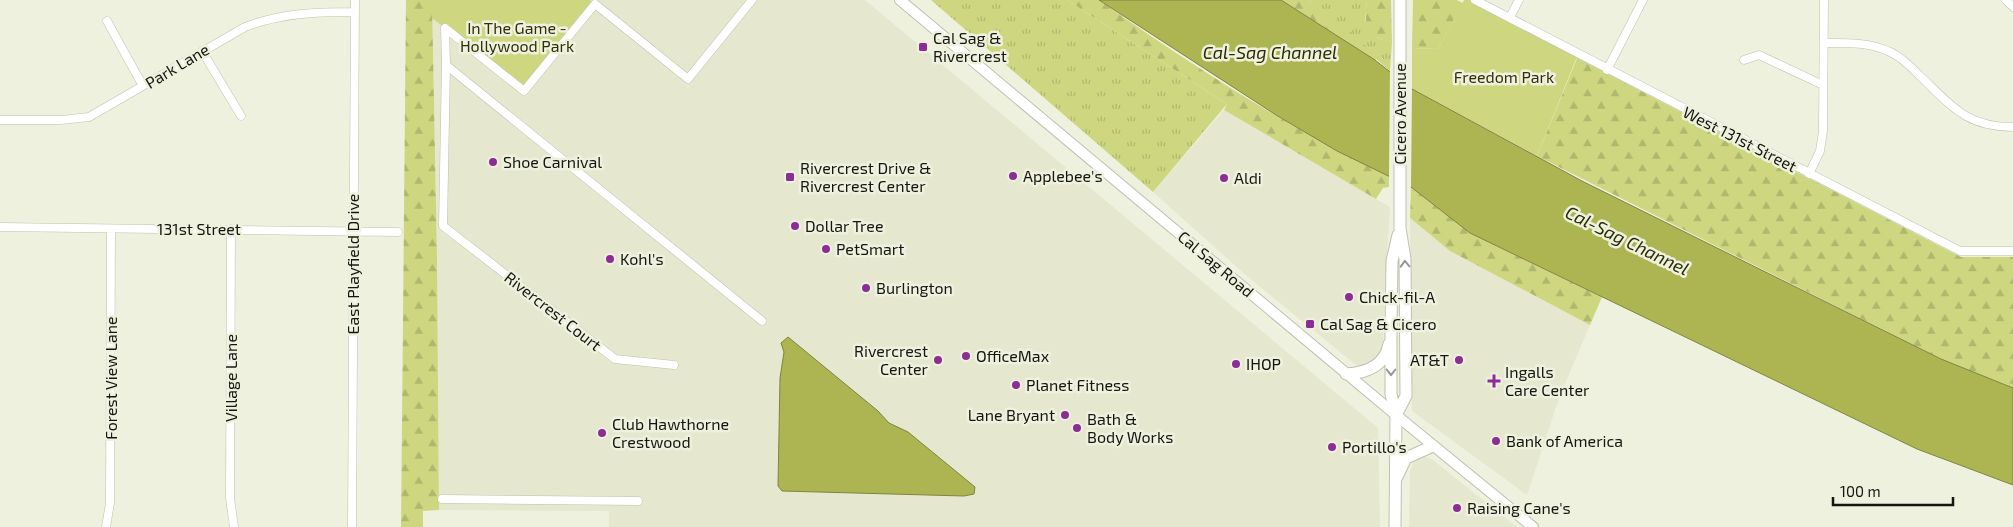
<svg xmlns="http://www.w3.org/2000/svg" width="2013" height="527" font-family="'Exo 2',sans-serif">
	<defs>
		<pattern id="grass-tufts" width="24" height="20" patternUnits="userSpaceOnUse" patternTransform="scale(1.25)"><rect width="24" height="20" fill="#ced780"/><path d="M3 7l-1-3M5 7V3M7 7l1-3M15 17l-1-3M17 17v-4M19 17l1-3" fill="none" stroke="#b0b86d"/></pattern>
		<pattern id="forest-firs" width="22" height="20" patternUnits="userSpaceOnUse" patternTransform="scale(1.25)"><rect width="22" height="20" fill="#ced780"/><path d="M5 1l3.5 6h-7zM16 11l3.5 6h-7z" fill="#b0b86d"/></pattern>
	</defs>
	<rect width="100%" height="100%" fill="#eff1df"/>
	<!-- built -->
	<path fill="#e5e8ce" d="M432 0H865L1378 428 1380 527H609V511L439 510 437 256Z
		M1224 110 1390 207 1384 299 1383 349 1379 360 1362 367 1356 365 1248 277 1153 192Z
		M1410 218 1450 251 1590 325 1559 398 1527 495 1412 411Z
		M1424 456 1433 460 1517 527H1409L1410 471 1414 460Z"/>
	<!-- grass -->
	<path fill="url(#grass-tufts)" d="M931 0H1067L1227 104 1153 192Z
		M1309 0H1367L1365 20 1378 38 1392 42 1390 71Z"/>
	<!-- forest -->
	<path fill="url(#forest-firs)" d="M406 0H432L437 256 439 510 423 511V527H401Z
		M1067 0H1099C1191 65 1287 127 1389 176V187L1383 188 1376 199 1224 110 1227 104Z
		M1281 0H1309L1352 33 1378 58 1375 60Z
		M1367 0H1391L1392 42C1364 36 1364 24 1367 0Z
		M1413 0H1457L1463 3 1438 49 1412 48Z
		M1577 58 1961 257H2013V388L1941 359 1537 156Z
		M1411 187 1470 233 1602 297 1590 325 1450 251 1410 218Z"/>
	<!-- park -->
	<path fill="#ced780" d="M432 0H590L595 4 524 91 432 18Z
		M1464 0H1475L1578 54 1537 156 1412 89V48L1438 49Z"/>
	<!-- water -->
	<path fill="#acb552" stroke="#7f853e" d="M1099 0H1281L1375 60 1412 89 1582 181 1941 359 2013 388V485L1917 449 1470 233 1411 187 1337 151 1276 115Z
		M788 337 878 411 889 423 908 432 975 487 974 494 964 496 782 491 778 486 780 378 784 352 781 343Z"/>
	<!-- pier -->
	<path fill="#eff1df" d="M1390 67 1412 85 1411 187H1405L1389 179Z"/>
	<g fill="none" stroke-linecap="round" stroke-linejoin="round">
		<!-- street casing -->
		<g stroke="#bec1af" stroke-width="9">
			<path id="street" d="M752 0 688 79 595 4 524 91 445 28 446 65 762 321
				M1475 0 1960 251H2013
				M2006 0 2013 7
				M1510 17 1519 0
				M107 21 143 86
				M1824 43C1845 43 1868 42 1888 51 1900 56 1910 66 1919 75 1951 105 1965 127 2013 127
				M202 51 241 116
				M1744 60 1759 55 1823 85
				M446 65 443 226 615 359 674 365
				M1607 70 1643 0
				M0 120H61L89 117 245 27C282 13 316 12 355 12
				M1809 174 1820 151 1823 131 1824 0
				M0 227 398 232
				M231 229 230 498 234 527
				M442 499 638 501
				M106 527 110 503 111 229
				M352 527 355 0"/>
		</g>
		<!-- secondary casing -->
		<g stroke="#bec1af" stroke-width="12">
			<path id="secondary" d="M900 0 1396 415 1533 527"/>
		</g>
		<!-- primary casing -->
		<g stroke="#bec1af" stroke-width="13">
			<path id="primary" d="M1346 374C1366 373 1385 366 1389 344
				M1396 415 1406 396 1405 259 1400 228V0
				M1397 477 1406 458 1433 446
				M1395 527 1396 415 1391 394V328L1392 261 1398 235"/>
		</g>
		<!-- street -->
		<use href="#street" stroke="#fff" stroke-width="8"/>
		<!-- secondary -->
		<use href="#secondary" stroke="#fff" stroke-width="10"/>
		<!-- primary -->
		<use href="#primary" stroke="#fff" stroke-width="11"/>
	</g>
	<!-- one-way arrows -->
	<defs><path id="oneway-chevron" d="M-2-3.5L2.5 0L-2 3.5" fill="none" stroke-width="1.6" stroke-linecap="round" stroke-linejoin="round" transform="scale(1.25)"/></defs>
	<g stroke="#969693">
		<use href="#oneway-chevron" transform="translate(1405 264) rotate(-92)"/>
		<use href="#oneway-chevron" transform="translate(1391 372) rotate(90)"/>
	</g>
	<!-- markers -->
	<g fill="#8c2c95" stroke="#eff1df" stroke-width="2">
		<rect x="918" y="42" width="10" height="10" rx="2.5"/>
		<circle cx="493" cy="162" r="5"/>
		<circle cx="1013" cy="176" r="5"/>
		<rect x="785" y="172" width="10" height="10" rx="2.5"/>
		<circle cx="1224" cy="178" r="5"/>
		<circle cx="795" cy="226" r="5"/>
		<circle cx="826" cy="249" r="5"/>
		<circle cx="610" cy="259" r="5"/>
		<circle cx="866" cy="288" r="5"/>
		<circle cx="1349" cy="297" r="5"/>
		<rect x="1305" y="319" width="10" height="10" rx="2.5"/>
		<circle cx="966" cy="356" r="5"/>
		<circle cx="938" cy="360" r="5"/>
		<circle cx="1459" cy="360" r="5"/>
		<circle cx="1236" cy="364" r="5"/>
		<path d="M1491.5 373.5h5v5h5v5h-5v5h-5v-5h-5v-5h5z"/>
		<circle cx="1016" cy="385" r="5"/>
		<circle cx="1065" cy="415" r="5"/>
		<circle cx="1077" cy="428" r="5"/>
		<circle cx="602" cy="433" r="5"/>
		<circle cx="1496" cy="441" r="5"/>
		<circle cx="1332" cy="447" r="5"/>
		<circle cx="1457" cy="508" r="5"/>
	</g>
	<g text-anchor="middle" stroke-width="5" stroke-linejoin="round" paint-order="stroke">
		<!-- park labels -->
		<g font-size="16" fill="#2f3207" stroke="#eff1df">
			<text x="517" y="34">In The Game -<tspan x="517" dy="18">Hollywood Park</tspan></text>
			<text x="1504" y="83">Freedom Park</text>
		</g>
		<!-- poi labels -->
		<g font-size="16" fill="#15160f" stroke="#eff1df" text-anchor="start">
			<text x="933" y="44">Cal Sag &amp;<tspan x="933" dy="18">Rivercrest</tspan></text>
			<text x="503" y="168">Shoe Carnival</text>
			<text x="800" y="174">Rivercrest Drive &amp;<tspan x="800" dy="18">Rivercrest Center</tspan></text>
			<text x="1023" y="182">Applebee's</text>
			<text x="1234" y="184">Aldi</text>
			<text x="805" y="232">Dollar Tree</text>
			<text x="836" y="255">PetSmart</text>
			<text x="620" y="265">Kohl's</text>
			<text x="876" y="294">Burlington</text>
			<text x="1359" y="303">Chick-fil-A</text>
			<text x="1320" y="330">Cal Sag &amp; Cicero</text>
			<text x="928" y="357" text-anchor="end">Rivercrest<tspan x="928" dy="18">Center</tspan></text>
			<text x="976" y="362">OfficeMax</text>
			<text x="1449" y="366" text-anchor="end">AT&amp;T</text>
			<text x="1246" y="370">IHOP</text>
			<text x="1505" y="378">Ingalls<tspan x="1505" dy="18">Care Center</tspan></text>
			<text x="1026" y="391">Planet Fitness</text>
			<text x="1055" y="421" text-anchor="end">Lane Bryant</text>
			<text x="1087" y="425">Bath &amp;<tspan x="1087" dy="18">Body Works</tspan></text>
			<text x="612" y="430">Club Hawthorne<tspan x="612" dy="18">Crestwood</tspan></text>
			<text x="1506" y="447">Bank of America</text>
			<text x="1342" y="453">Portillo's</text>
			<text x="1467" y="514">Raising Cane's</text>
		</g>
		<!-- street labels -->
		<g font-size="16" fill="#15160f" stroke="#eff1df">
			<text transform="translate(177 66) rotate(-31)" y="6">Park Lane</text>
			<text transform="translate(1400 114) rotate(-90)" y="6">Cicero Avenue</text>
			<text transform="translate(1740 139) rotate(27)" y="6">West 131st Street</text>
			<text x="199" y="235">131st Street</text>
			<text transform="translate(353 264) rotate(-90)" y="6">East Playfield Drive</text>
			<text transform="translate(1216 264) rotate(40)" y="6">Cal Sag Road</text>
			<text transform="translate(553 311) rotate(38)" y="6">Rivercrest Court</text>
			<text transform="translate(111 378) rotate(-90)" y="6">Forest View Lane</text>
			<text transform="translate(231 378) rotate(-90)" y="6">Village Lane</text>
		</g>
		<!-- water labels -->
		<g font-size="18" font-style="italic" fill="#2b2e03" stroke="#eff1df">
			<text x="1270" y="59">Cal-Sag Channel</text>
			<text transform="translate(1627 241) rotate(26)" y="6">Cal-Sag Channel</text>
		</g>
	</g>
	<!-- scale -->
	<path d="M1833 497v8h120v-8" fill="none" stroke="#15160f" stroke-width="2.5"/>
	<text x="1840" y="497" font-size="15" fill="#15160f" stroke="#eff1df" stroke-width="4" paint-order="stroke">100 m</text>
</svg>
